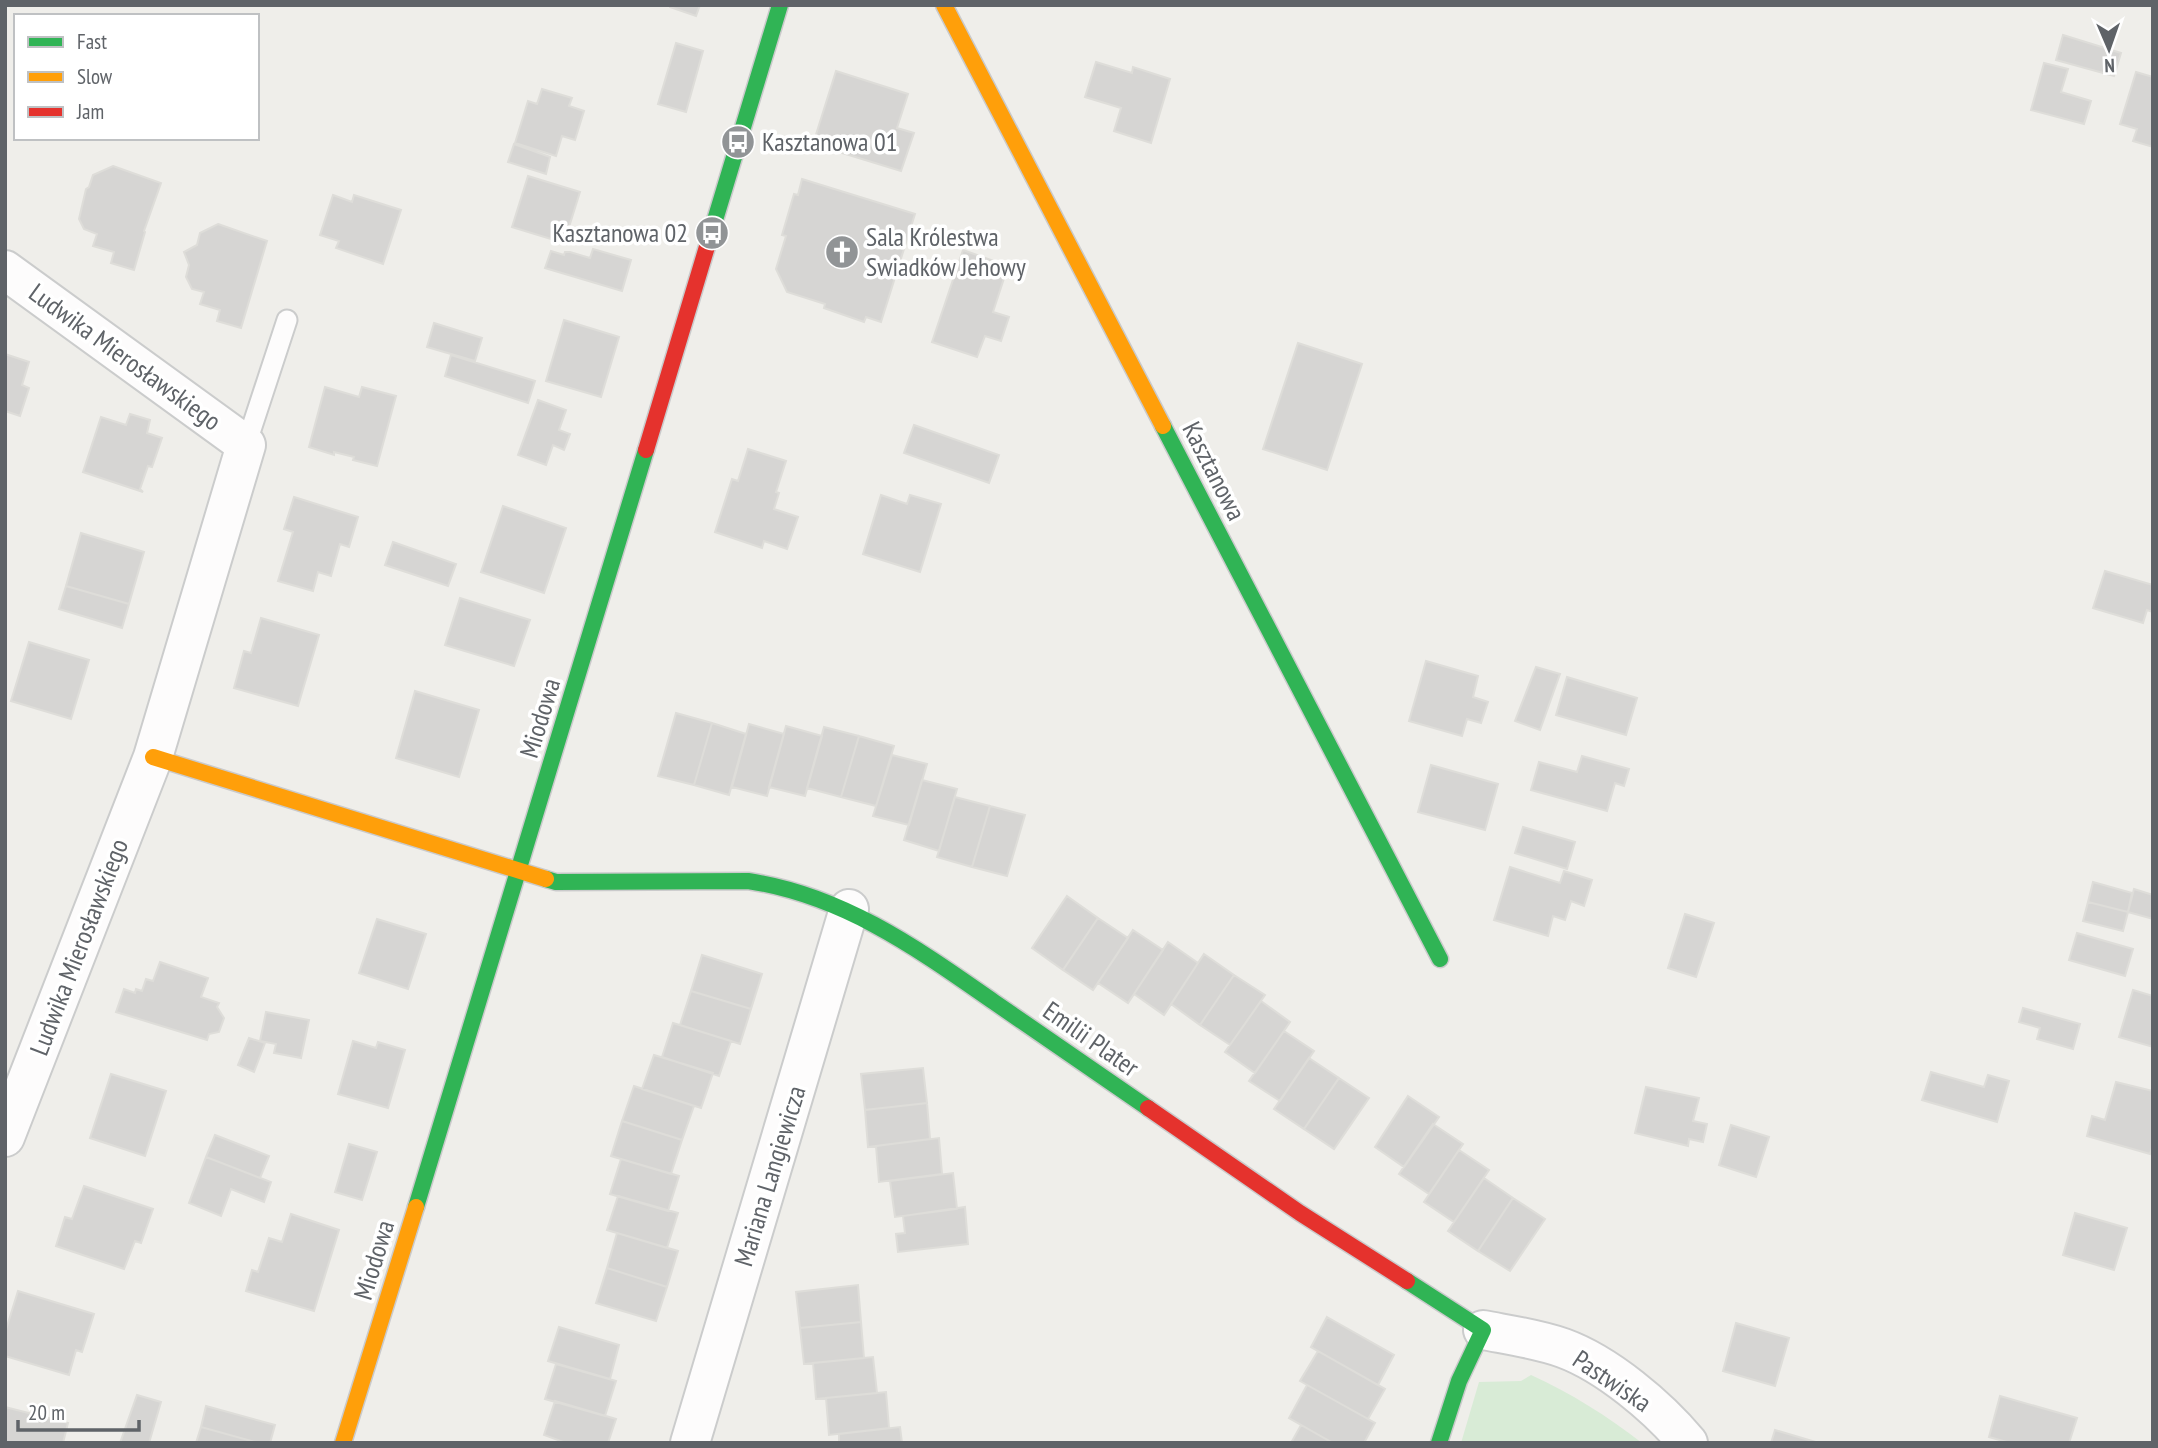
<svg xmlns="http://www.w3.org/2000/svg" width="2158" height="1448" font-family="'PT Sans Narrow',sans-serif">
	<rect width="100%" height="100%" fill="#efeeea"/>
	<!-- green -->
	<path fill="#d8ebd6" d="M1531 1375C1571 1393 1607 1416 1642 1443H1461L1479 1382 1521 1381Z"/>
	<!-- building -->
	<path fill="#d6d5d3" stroke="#deddd9" stroke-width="2" d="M670 5H700L696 16 670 7Z
		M2063 35 2121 53 2114 76 2056 60Z
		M676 43 703 51 686 112 658 104Z
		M1096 62 1132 73 1133 67 1170 79 1151 143 1114 131 1121 108 1085 97Z
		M2044 63 2068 69 2061 92 2091 101 2084 124 2031 110Z
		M836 71 908 94 897 128 914 133 901 171 813 144Z
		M2136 72 2153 77V147L2133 141 2137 129 2120 124Z
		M542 89 572 98 569 106 584 111 575 140 562 136 556 156 515 143 528 101 537 104Z
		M514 144 550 157 546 174 508 162Z
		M113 166 161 183 144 231 145 232 134 270 111 263 114 252 93 246 97 234 84 229 79 219 86 189 89 187 93 175Z
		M528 176 580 192 564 243 512 227Z
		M802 179 915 214 881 322 866 317 864 322 824 308 825 304 787 292 776 269 786 236 782 235 794 194 798 195Z
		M333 195 352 202 354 195 401 210 383 264 336 248 339 241 320 235Z
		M218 224 267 241 241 328 217 321 220 310 200 304 204 292 192 289 186 277 189 265 184 252 197 245 200 233Z
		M593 249 631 260 622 291 545 268 551 251 564 255 565 252H570L590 258Z
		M963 250 1008 266 993 312 1009 317 1001 341 985 336 977 357 932 342Z
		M564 320 619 337 601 397 546 381Z
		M434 323 482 338 475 361 427 347Z
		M1298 343 1362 364 1327 470 1263 449Z
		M5 354 29 362 22 385 29 388 20 416 5 411Z
		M451 355 535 381 528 403 445 376Z
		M325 387 359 397 362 387 396 396 377 466 353 460 354 457 334 452V455L309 447Z
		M538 400 566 410 559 430 570 434 564 450 553 445 546 465 518 455Z
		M130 414 150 420 147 433 162 438 152 467 148 466 140 489 143 492 83 472 101 417 126 425Z
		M914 425 999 455 989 483 904 453Z
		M748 449 786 461 776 492 779 493 774 509 798 517 787 549 764 541 762 548 715 532 732 479 738 481Z
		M881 495 907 504 910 495 941 504 920 572 863 554Z
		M294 497 358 517 349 547 340 544 331 576 318 572 313 591 278 581 293 532 284 529Z
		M503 506 566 528 544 593 481 572Z
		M81 533 144 552 129 604 66 586Z
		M393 542 456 564 448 586 385 565Z
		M2105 571 2153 585V612L2147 610 2143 623 2093 608Z
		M66 586 129 604 122 628 59 609Z
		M460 598 530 620 514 666 445 645Z
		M261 618 319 635 298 706 234 688 244 651 251 653Z
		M29 642 89 660 71 719 11 701Z
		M1426 661 1478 676 1473 697 1488 702 1481 723 1467 719 1462 736 1409 721Z
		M1536 667 1560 674 1540 730 1515 721Z
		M1567 677 1637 698 1626 735 1556 715Z
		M415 691 479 710 459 777 396 758Z
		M676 713 712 723 694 785 658 776Z
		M712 723 746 734 729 795 694 785Z
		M749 724 784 734 767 796 732 787Z
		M786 726 822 736 805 796 769 787Z
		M824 727 859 736 841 797 807 788Z
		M859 736 894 746 876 806 841 797Z
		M892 755 927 764 909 825 873 816Z
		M1582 756 1629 769 1624 786 1615 783 1607 811 1531 790 1539 762 1577 772Z
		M1431 765 1498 784 1485 830 1418 812Z
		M922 780 957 789 939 851 904 840Z
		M955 797 990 806 972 867 937 857Z
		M990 806 1025 815 1007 876 972 867Z
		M1523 827 1575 842 1567 869 1515 853Z
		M1510 867 1560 883 1564 871 1592 880 1584 906 1571 901 1565 920 1553 916 1548 936 1494 920Z
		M2093 882 2132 893 2128 912 2088 902Z
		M2134 889 2153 895V919L2128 912Z
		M1067 896 1098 918 1063 970 1032 948Z
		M2088 902 2128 912 2123 931 2083 921Z
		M1685 914 1714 923 1696 977 1668 968Z
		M1098 918 1128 938 1093 990 1063 970Z
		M377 919 426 934 408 989 359 973Z
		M1133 930 1163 950 1128 1003 1098 983Z
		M2077 933 2133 949 2125 976 2069 960Z
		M1168 942 1198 963 1164 1015 1134 994Z
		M1204 954 1234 975 1200 1025 1171 1004Z
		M702 955 762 974 751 1009 691 991Z
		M160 962 208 978 201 997 219 1003 217 1007 224 1018 219 1032 209 1034 207 1040 116 1012 124 989 135 993 136 989 142 991 146 979 153 981Z
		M1234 975 1265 995 1230 1045 1200 1025Z
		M2133 990 2153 996V1047L2119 1037Z
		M691 991 751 1009 740 1044 680 1025Z
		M1261 1001 1290 1022 1255 1073 1225 1052Z
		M2023 1008 2080 1024 2073 1049 2037 1039 2040 1028 2019 1022Z
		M266 1012 309 1020 301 1058 274 1053 276 1044 260 1041Z
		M673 1023 731 1041 719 1076 662 1057Z
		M1284 1031 1314 1051 1280 1101 1249 1081Z
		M249 1038 265 1043 254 1072 238 1065Z
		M353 1041 376 1048 378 1042 405 1050 388 1108 338 1094Z
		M654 1055 713 1073 701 1108 642 1089Z
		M1309 1058 1339 1078 1304 1129 1274 1109Z
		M923 1068 927 1103 865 1110 861 1074Z
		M1931 1072 1984 1087 1988 1075 2009 1081 1997 1122 1922 1100Z
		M111 1074 166 1091 145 1156 90 1138Z
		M1339 1078 1369 1098 1334 1149 1304 1129Z
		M2116 1082 2153 1091V1145L2150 1154 2087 1136 2092 1116 2105 1120Z
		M634 1086 694 1106 682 1140 622 1121Z
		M1646 1087 1699 1098 1693 1121 1707 1124 1703 1142 1689 1139 1688 1146 1635 1133Z
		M1408 1096 1439 1117 1404 1167 1375 1147Z
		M927 1103 930 1139 868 1147 865 1110Z
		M622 1121 682 1140 671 1174 611 1156Z
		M1433 1124 1463 1144 1429 1194 1399 1174Z
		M1731 1125 1769 1137 1756 1177 1719 1165Z
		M215 1135 269 1156 260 1178 206 1157Z
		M939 1138 942 1174 879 1182 876 1146Z
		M349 1144 377 1152 362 1200 335 1192Z
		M1459 1150 1489 1170 1454 1222 1424 1202Z
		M206 1157 271 1182 264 1202 231 1189 221 1216 189 1203Z
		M621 1159 679 1176 668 1211 610 1194Z
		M953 1173 957 1209 895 1217 890 1181Z
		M1484 1178 1513 1198 1478 1251 1448 1231Z
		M84 1186 153 1209 141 1243 135 1241 124 1269 56 1246 65 1217 72 1219Z
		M618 1196 678 1213 667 1248 607 1230Z
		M1513 1198 1545 1219 1510 1271 1478 1251Z
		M965 1207 968 1244 898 1252 896 1234 905 1233 903 1216Z
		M2075 1213 2127 1228 2114 1270 2063 1255Z
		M291 1214 339 1230 314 1311 246 1291 252 1270 258 1272 269 1238 282 1242Z
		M617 1233 678 1251 667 1287 607 1268Z
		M607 1268 667 1287 656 1321 596 1303Z
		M858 1285 861 1322 800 1328 796 1292Z
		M18 1291 94 1314 82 1352 76 1350 69 1375 5 1356V1333Z
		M1327 1317 1394 1355 1378 1385 1311 1347Z
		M861 1322 864 1358 804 1364 800 1328Z
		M1736 1323 1789 1338 1775 1386 1723 1371Z
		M559 1327 619 1345 610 1379 548 1361Z
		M1318 1351 1385 1389 1368 1419 1300 1381Z
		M873 1357 877 1393 816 1399 813 1363Z
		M556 1364 616 1381 605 1416 545 1399Z
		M1307 1385 1375 1423 1364 1443H1333L1289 1418Z
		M886 1392 889 1428 829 1435 826 1398Z
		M137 1395 161 1402 149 1443H120Z
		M2000 1396 2077 1418 2069 1443H2010L1989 1437Z
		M555 1401 616 1419 608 1443H566L544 1435Z
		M206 1406 275 1425 270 1443H259L201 1427Z
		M5 1407 68 1423 63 1443H5Z
		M1301 1425 1333 1443H1291Z
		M201 1427 259 1443H196Z
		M900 1427 902 1443H839V1434Z
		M1775 1430 1819 1443H1771Z"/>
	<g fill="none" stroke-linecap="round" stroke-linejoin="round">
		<!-- lane casing -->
		<g stroke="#cbcccc" stroke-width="23">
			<path id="lane" d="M246 445 287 320"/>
		</g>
		<!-- street casing -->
		<g stroke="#cbcccc" stroke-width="42">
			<path id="street" d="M5 270 246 445 153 757 5 1137
				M1483 1330C1509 1335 1538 1339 1563 1348 1607 1364 1658 1407 1688 1443
				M690 1443 849 909"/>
		</g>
		<!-- fast casing -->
		<g stroke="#cacacb" stroke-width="19">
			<path id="fast" d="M712 230 780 5
				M1163 426 1440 959
				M546 879 556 882 748 881C843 895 918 949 994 1002 1046 1038 1097 1073 1148 1108
				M416 1207 646 450
				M1407 1281 1483 1330 1459 1381 1439 1443"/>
		</g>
		<!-- slow casing -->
		<g stroke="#cacacb" stroke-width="19">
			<path id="slow" d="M944 5 1163 426
				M153 757 546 879
				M343 1443 416 1207"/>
		</g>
		<!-- jam casing -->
		<g stroke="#cacacb" stroke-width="19">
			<path id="jam" d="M646 450 712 230
				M1148 1108 1300 1213 1407 1281"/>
		</g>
		<!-- lane -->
		<use href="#lane" stroke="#fdfcfc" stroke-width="19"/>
		<!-- street -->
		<use href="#street" stroke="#fdfcfc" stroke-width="38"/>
		<!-- fast -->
		<use href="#fast" stroke="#30b455" stroke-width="16"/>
		<!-- slow -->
		<use href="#slow" stroke="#ff9f0a" stroke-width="16"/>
		<!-- jam -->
		<use href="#jam" stroke="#e5322d" stroke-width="16"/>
	</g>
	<!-- icons -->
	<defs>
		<g id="bus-disc" transform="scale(1.75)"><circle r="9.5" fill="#919496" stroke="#fff"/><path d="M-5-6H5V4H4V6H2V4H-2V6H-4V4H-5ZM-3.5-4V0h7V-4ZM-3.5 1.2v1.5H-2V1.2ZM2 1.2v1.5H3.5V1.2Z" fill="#fff"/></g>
		<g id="church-disc" transform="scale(1.75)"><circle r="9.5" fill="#919496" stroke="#fff"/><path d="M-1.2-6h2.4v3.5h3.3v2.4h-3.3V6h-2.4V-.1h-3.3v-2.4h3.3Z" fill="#fff"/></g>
	</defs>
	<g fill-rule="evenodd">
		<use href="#bus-disc" x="738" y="142"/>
		<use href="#bus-disc" x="712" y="233"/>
		<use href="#church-disc" x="842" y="252"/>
	</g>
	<g text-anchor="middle" stroke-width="7" stroke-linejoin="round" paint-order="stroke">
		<!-- poi labels -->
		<g font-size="26" fill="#5f6368" stroke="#fff" text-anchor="start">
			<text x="762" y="151">Kasztanowa 01</text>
			<text x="688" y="242" text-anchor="end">Kasztanowa 02</text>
			<text x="866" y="246">Sala Królestwa<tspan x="866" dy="30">Swiadków Jehowy</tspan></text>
		</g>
		<!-- street labels -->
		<g font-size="26" fill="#5f6368" stroke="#fff">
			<text transform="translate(125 357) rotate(36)" y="9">Ludwika Mierosławskiego</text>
			<text transform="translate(1214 471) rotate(63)" y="9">Kasztanowa</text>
			<text transform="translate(540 718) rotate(-73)" y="9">Miodowa</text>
			<text transform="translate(79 947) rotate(-69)" y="9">Ludwika Mierosławskiego</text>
			<text transform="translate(1091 1039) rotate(35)" y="9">Emilii Plater</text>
			<text transform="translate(770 1176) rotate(-73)" y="9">Mariana Langiewicza</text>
			<text transform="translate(374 1260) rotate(-73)" y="9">Miodowa</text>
			<text transform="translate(1612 1381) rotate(34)" y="9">Pastwiska</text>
		</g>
	</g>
	<!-- border -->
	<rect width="2158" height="1448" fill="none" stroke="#5f6368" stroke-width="14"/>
	<!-- legend -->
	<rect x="14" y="14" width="245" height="126" fill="#ffffff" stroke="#bfc1c3" stroke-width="2"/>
	<rect x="28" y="37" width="35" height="10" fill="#30b455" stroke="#bfc1c3" stroke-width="2"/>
	<text x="77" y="49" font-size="21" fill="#5f6368">Fast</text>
	<rect x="28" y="72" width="35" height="10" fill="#ff9f0a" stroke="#bfc1c3" stroke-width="2"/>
	<text x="77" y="84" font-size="21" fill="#5f6368">Slow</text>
	<rect x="28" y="107" width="35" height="10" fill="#e5322d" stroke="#bfc1c3" stroke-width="2"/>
	<text x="77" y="119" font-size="21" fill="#5f6368">Jam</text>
	<!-- north arrow -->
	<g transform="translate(2109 49) rotate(178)" stroke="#ffffff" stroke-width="5" paint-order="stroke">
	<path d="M0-5L12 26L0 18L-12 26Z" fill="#5f6368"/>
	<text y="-10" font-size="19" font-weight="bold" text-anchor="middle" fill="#5f6368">N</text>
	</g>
	<!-- scale -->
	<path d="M18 1420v10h121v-10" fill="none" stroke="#5f6368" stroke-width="3.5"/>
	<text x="28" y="1420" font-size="21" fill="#5f6368" stroke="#ffffff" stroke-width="5" paint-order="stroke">20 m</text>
</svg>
